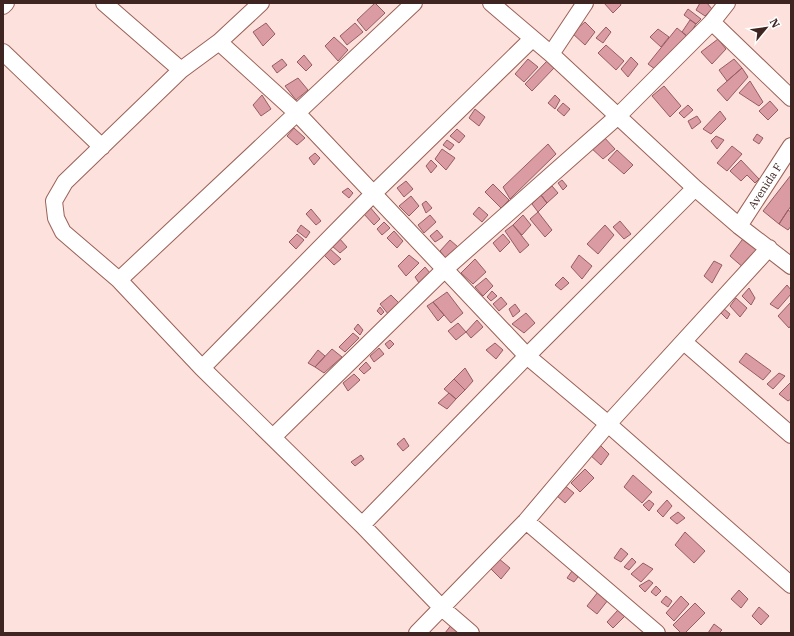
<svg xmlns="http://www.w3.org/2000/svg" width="794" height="636" font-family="'IBM Plex Serif',serif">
	<rect width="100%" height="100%" fill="#fde1dc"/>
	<!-- building -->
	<path fill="#db9ba3" stroke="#975c64" d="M375 3 385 13 366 31 357 20Z
		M604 3H620L621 5 613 13Z
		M700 3H707L712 9 705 16 696 10Z
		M688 9 701 19 696 24 684 15Z
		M690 20 696 24 688 37 682 32Z
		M585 22 595 32 585 45 572 33Z
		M266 23 275 34 263 46 253 32Z
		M355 23 363 32 347 45 340 36Z
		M606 27 611 32 603 43 596 38Z
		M677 28 688 37 659 72 648 64Z
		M658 29 669 37 661 47 650 37Z
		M334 37 348 50 338 61 325 46Z
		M718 39 726 49 712 64 701 52Z
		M606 45 624 61 616 70 598 53Z
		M304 55 312 65 306 71 297 62Z
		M631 57 638 64 628 77 621 69Z
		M282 59 287 65 277 73 272 66Z
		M528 59 538 67 524 82 515 74Z
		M734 59 742 68 727 81 719 70Z
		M547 61 554 68 532 91 525 84Z
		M742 68 748 77 727 101 717 90Z
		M298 78 308 90 296 100 285 86Z
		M750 81 763 102 759 106 739 93Z
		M664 86 681 106 670 117 652 96Z
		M262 95 271 109 261 116 253 105Z
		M555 95 560 100 555 109 548 103Z
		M770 101 778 110 768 120 759 111Z
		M563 103 570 109 564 116 557 110Z
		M688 105 693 110 684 118 679 113Z
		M475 109 485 117 479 126 469 118Z
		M720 111 726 119 711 134 703 129Z
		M697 116 701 122 692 129 688 121Z
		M294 128 305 138 297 145 287 136Z
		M457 129 465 136 459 143 450 136Z
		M757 134 763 138 759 144 753 140Z
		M602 135 615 149 603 159 589 146Z
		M716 136 724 140 717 149 711 141Z
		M447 140 454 145 450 150 443 145Z
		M548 144 556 154 510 199 503 187Z
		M732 146 742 154 727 171 717 163Z
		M442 149 455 158 446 170 435 159Z
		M617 150 633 165 624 174 608 160Z
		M315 153 320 158 314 165 309 158Z
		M431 160 437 166 431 173 426 166Z
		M741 160 759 179 755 183 747 175 741 181 730 171Z
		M791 175V206L779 224 763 211Z
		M562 180 567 186 563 190 558 183Z
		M406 181 413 189 404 197 397 188Z
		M493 184 509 200 501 208 485 192Z
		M552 186 558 193 547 203 541 195Z
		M348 188 353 193 349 198 342 192Z
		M541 195 547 203 538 212 532 204Z
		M411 196 419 206 409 216 399 206Z
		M426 201 432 208 426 213 422 204Z
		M369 206 380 219 374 225 363 213Z
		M479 207 488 215 482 222 473 214Z
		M311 209 321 221 316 225 306 214Z
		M788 210 791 212V226L788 230 779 224Z
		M538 212 552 230 545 237 530 219Z
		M430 215 436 222 424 233 418 225Z
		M523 215 531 225 522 235 513 225Z
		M620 221 631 234 624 239 613 227Z
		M384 222 390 228 382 235 377 229Z
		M301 225 310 232 306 238 297 231Z
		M513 225 529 245 520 253 505 231Z
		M605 225 614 235 598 254 587 244Z
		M437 230 443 237 435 242 430 236Z
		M394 231 403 241 397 248 387 238Z
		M297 234 304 240 296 249 289 242Z
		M503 234 510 242 500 252 493 243Z
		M745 236 763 247 745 269 730 256Z
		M339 238 347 247 340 253 332 246Z
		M450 240 458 247 446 259 440 251Z
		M329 248 341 259 334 265 323 254Z
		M409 255 419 263 406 276 398 266Z
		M579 255 592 266 582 279 571 267Z
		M475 259 486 272 473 284 461 273Z
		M714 261 722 265 712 283 704 276Z
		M425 267 430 273 419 283 415 277Z
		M563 277 569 283 561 290 555 285Z
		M486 278 493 286 483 296 475 287Z
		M787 285 791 290V294L778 309 770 304Z
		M749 288 755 298 751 305 742 296Z
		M492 291 497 296 491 301 487 297Z
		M447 292 463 313 451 323 433 302Z
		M391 295 400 304 389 315 380 304Z
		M501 297 507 304 499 311 493 304Z
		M736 298 747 308 740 317 730 306Z
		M433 302 444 315 438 321 427 306Z
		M791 302V325L789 328 778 316Z
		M515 304 520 311 513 317 509 309Z
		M380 307 384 312 381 315 377 311Z
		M723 308 730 314 727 319 720 312Z
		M526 313 535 323 524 333 512 324Z
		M477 320 483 327 471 338 466 332Z
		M458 323 466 332 456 340 448 331Z
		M358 324 363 330 360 335 354 329Z
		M353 333 359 338 345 352 339 347Z
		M390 340 394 344 389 349 385 344Z
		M495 343 503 350 496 359 486 350Z
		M379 348 384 354 374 362 370 356Z
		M332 349 342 357 324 373 315 367Z
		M318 350 325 356 315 367 308 363Z
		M746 353 771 371 763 380 739 362Z
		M366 362 371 368 364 374 359 369Z
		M465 368 473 381 465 390 454 379Z
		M779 373 785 376 773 389 767 384Z
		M354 374 360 380 348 391 343 383Z
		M454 379 465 390 456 399 444 389Z
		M791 382V399L788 401 779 394Z
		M449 393 456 399 447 409 438 403Z
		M404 438 409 446 403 451 397 444Z
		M599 444 609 454 601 465 589 454Z
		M361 455 364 459 355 466 351 462Z
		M585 469 594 478 580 492 571 483Z
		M633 475 652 492 642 503 624 487Z
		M564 485 574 493 565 503 556 495Z
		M649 500 654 504 649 511 643 505Z
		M667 500 672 506 663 517 657 511Z
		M678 512 685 518 677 524 670 518Z
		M685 532 705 551 694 563 675 545Z
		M621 548 628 554 621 562 614 558Z
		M498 558 510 568 501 579 490 568Z
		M632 558 636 562 629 570 624 567Z
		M643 563 653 569 641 582 631 574Z
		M572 571 578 577 574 582 567 578Z
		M649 580 653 583 645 592 639 586Z
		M656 586 661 591 656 596 651 592Z
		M739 590 748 599 741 608 731 599Z
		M598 592 608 600 597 614 587 606Z
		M666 596 672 601 668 607 661 602Z
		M681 596 689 604 674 621 666 613Z
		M695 603 705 613 685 633H681L673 625Z
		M759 607 769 616 761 625 752 616Z
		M618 610 625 616 613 628 607 622Z
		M452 624 463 633H445Z
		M714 624 722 630 719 633H708Z"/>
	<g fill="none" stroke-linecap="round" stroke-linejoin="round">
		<!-- minor casing -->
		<g stroke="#9a6157" stroke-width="18">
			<path id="minor" d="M104 3 181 70
				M261 3 219 42 181 70 65 182 54 201 56 218 63 232 119 280 202 368 362 525 442 608 471 633
				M491 3 551 54 695 188 739 226 791 266
				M3 6 6 3
				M712 22 791 98
				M219 42 297 113 527 356 608 424 791 585
				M3 52 102 147
				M551 54 585 3
				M739 226 791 146
				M119 280 414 3
				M684 342 791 435
				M202 368 373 194 532 39
				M273 437 445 269 618 116 712 22 727 3
				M526 521 657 633
				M362 525 527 356 695 188
				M417 633 526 521 608 424 769 248"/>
		</g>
		<!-- minor -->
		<use href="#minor" stroke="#fff" stroke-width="16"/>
	</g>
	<g text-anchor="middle" stroke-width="3" stroke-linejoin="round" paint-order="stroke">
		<!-- street labels -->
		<g font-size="11" fill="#3e2521" stroke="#fff">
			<text transform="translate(765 186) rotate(-57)" y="4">Avenida F</text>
		</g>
	</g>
	<!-- border -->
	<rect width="794" height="636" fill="none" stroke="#3e2521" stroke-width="8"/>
	<!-- north arrow -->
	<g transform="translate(766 28) rotate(61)" stroke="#ffffff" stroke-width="3" paint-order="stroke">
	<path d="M0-3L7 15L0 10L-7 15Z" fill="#3e2521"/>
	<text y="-6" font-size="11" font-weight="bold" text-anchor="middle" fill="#3e2521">N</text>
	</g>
</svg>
